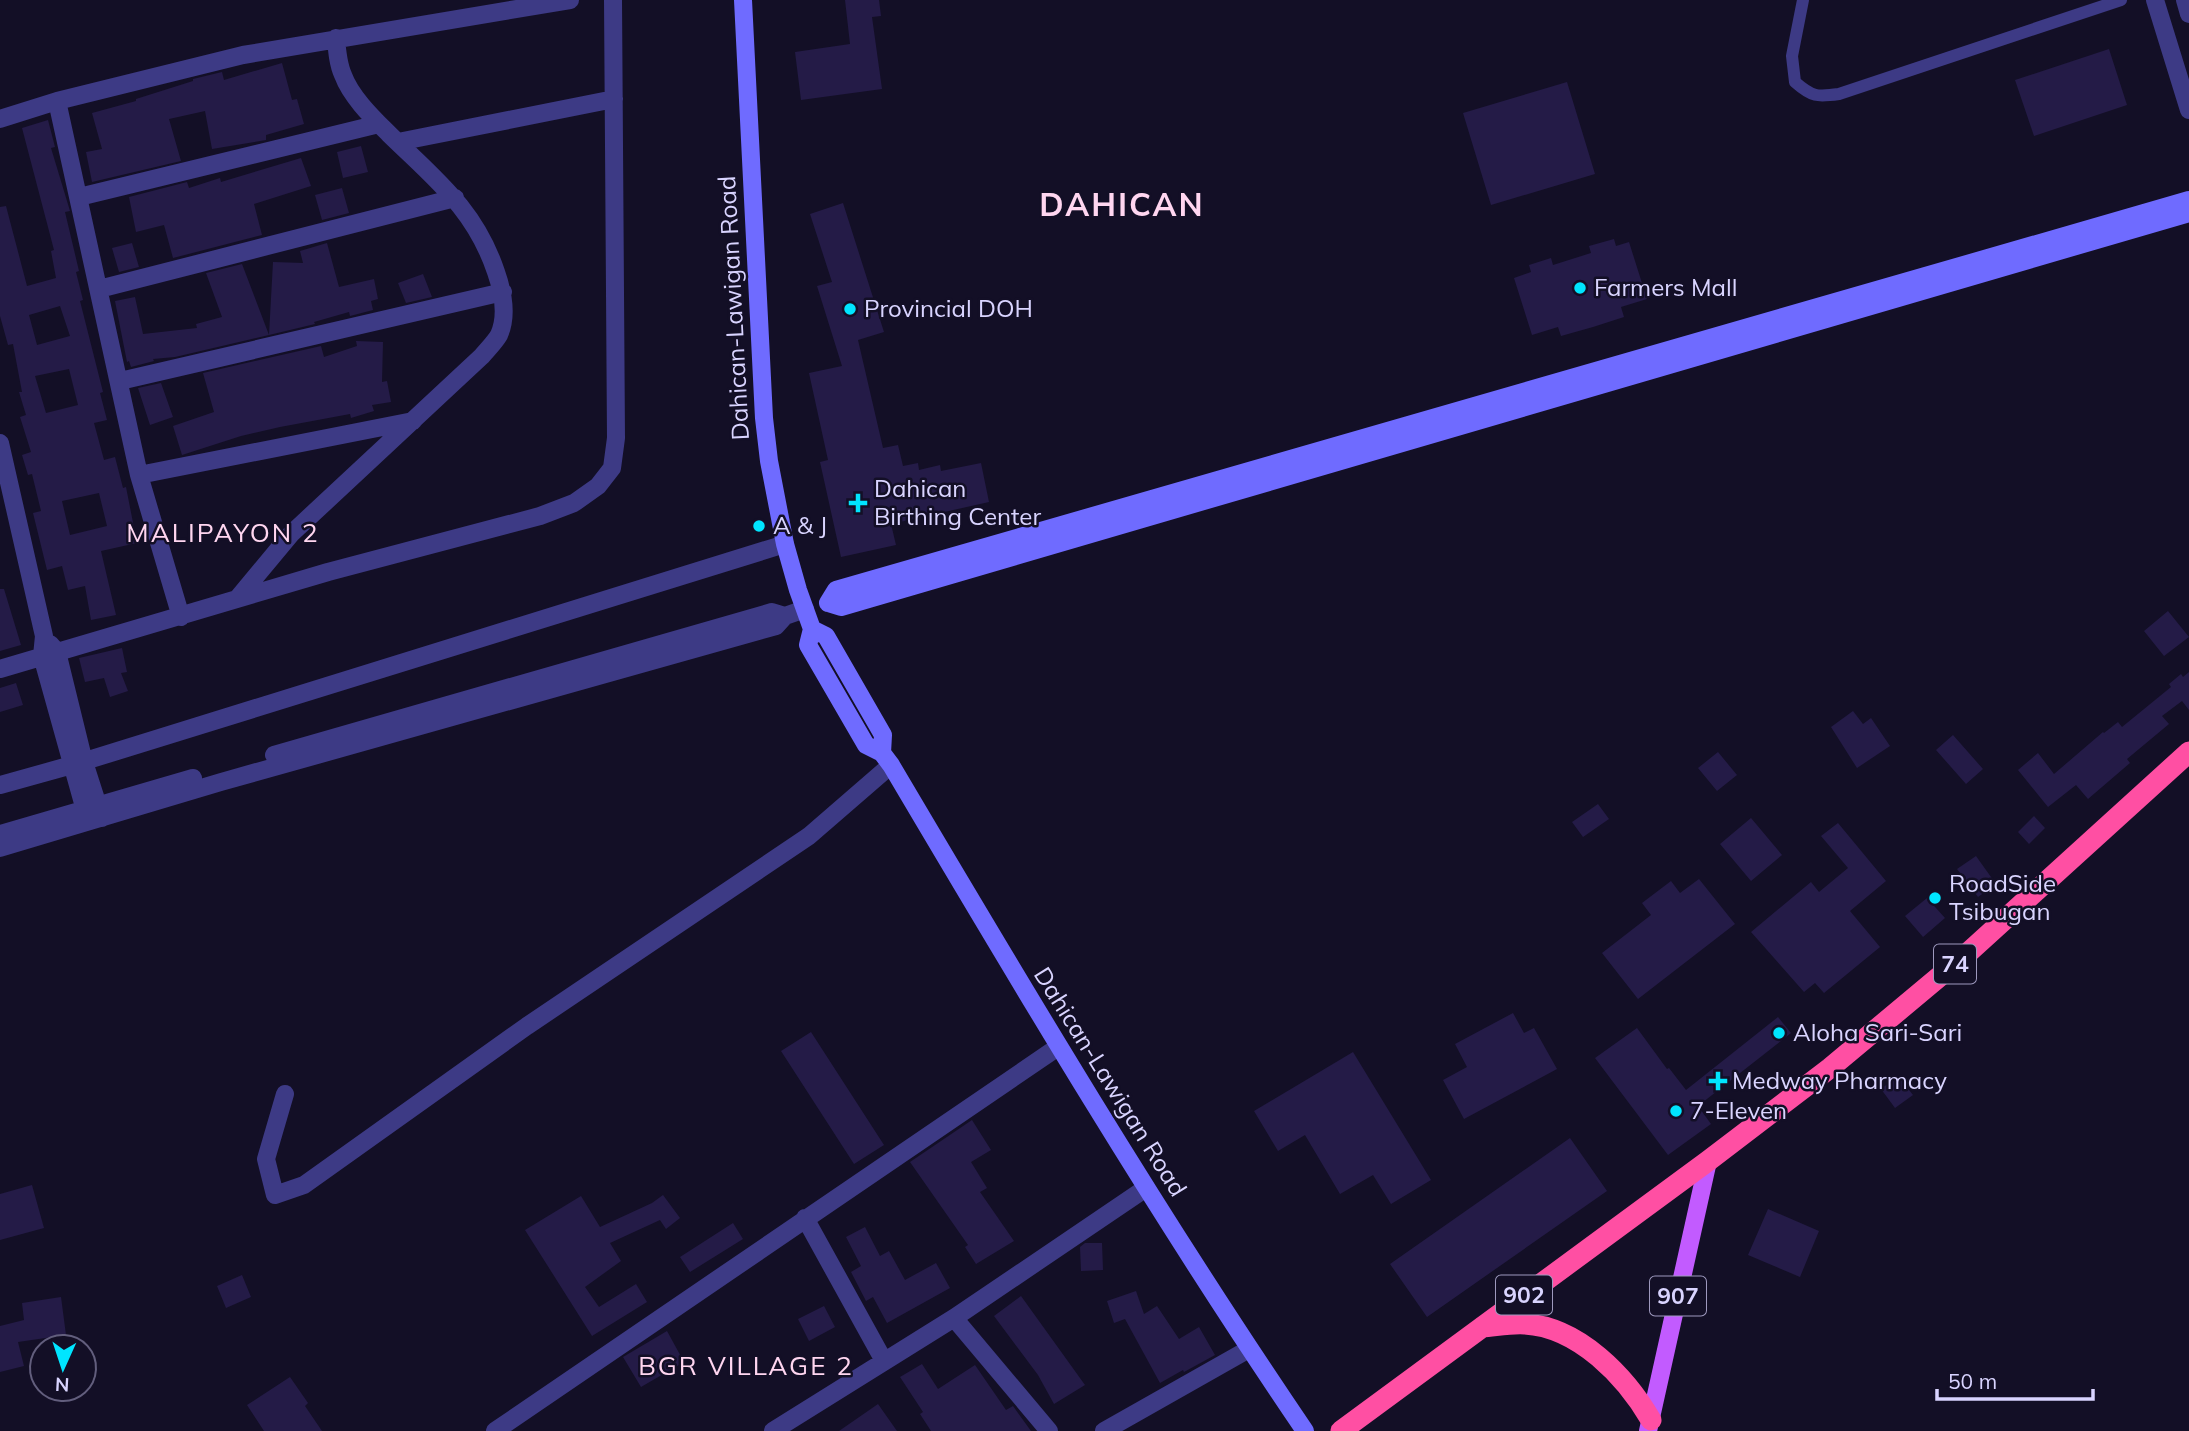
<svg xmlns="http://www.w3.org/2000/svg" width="2189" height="1431" font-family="Mulish,sans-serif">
	<rect width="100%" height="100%" fill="#130f26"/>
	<!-- building -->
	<path fill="#241b47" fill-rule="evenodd" d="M845 0H879L881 16 872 17 882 89 801 100 795 52 850 44Z
		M2109 49 2127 105 2034 136 2015 80Z
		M282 63 292 100 297 99 304 124 266 135V140L212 149 205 111 169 119 181 161 92 182 86 152 102 149 92 113 136 101V99L193 81V79L222 72 224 80Z
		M1567 82 1595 174 1491 205 1463 113Z
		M48 120 55 147 51 148 70 211 65 212 79 271 76 272 83 300 80 301 103 392 100 393 107 420 94 423 104 460 115 457 123 488 126 487 137 543 101 551 116 615 91 620 85 586 68 590 62 566 47 570 33 513 41 511 32 474 28 475 22 455 31 452 20 417 26 415 19 392H22L13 344 8 345 0 316V207L6 206 27 286 56 278 51 251 54 250 22 128ZM60 306 70 336 37 345 29 315ZM69 369 78 405 46 413 35 376ZM99 493 107 526 70 535 62 501Z
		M361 146 368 172 343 178 337 152Z
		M301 158 311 186 254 204 262 235 173 258 164 225 136 232 129 197 187 182 189 188 220 178 221 182Z
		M342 188 349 213 322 220 315 195Z
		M843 203 884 332 858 340 883 448 898 445 903 466 918 463 919 470 940 465 941 471 981 463 989 502 891 524 896 545 841 557 820 462 828 460 809 373 842 366 817 286 832 282 810 214Z
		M1614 239 1616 246 1629 242 1647 299 1621 307 1624 317 1593 327 1561 336 1558 327 1532 335 1514 278 1531 272 1529 265 1551 258 1553 265 1591 253 1589 246Z
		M132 243 139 267 119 272 112 248Z
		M327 243 339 287 374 279 378 299 371 301 373 310 350 316 349 312 314 322 315 324 269 335 273 262 303 263 300 251Z
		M242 264 269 335 175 357 153 359 154 361 131 367 129 361 127 362 115 301 135 297 143 334 197 328 196 324 222 317 206 273Z
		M423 274 432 297 406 303 398 283Z
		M356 341 383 342 382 382 387 381 391 402 372 405 374 411 351 418 350 414 280 427 241 436 182 455 173 426 214 412 203 373 321 346 324 357 357 346Z
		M161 383 173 417 150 425 138 388Z
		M0 589H4L21 645 0 651Z
		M2168 611 2189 637 2164 656 2144 631Z
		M122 648 127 672 121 673 128 691 110 697 104 678 85 682 79 658Z
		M2189 672V710L2182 701 2162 716 2169 724 2127 759 2130 763 2088 799 2076 785 2048 807 2018 770 2038 753 2054 774 2103 732 2104 733 2118 722 2122 727 2171 687 2169 684 2181 674 2183 677Z
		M16 683 23 705 0 712V688Z
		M1853 711 1863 724 1871 718 1890 746 1857 768 1831 727Z
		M1953 735 1983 769 1966 784 1936 750Z
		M1718 752 1737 775 1717 791 1698 768Z
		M1598 804 1609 819 1583 837 1572 822Z
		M2034 816 2045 828 2029 844 2018 832Z
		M1751 818 1782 855 1751 881 1720 844Z
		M1838 823 1886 881 1850 911 1880 947 1824 993 1815 983 1804 992 1751 932 1811 882 1819 892 1848 868 1821 836Z
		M1976 856 1996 884 1978 897 1957 869Z
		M1699 879 1735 924 1638 999 1602 953 1651 915 1642 903 1671 881 1680 893Z
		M1927 898 1945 918 1923 937 1905 916Z
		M1513 1013 1524 1033 1534 1028 1557 1069 1464 1119 1443 1080 1467 1067 1455 1044Z
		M1778 1017 1791 1033 1698 1106 1711 1124 1668 1155 1595 1058 1637 1028 1667 1069 1669 1068 1686 1090Z
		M811 1032 884 1145 854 1164 781 1051Z
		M1353 1052 1431 1180 1391 1204 1373 1175 1340 1194 1305 1135 1278 1151 1254 1111Z
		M1898 1076 1913 1095 1895 1108 1881 1089Z
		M972 1120 991 1150 971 1162 987 1188 980 1192 1014 1241 976 1264 965 1247 968 1245 910 1162Z
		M1570 1138 1607 1191 1427 1317 1390 1264Z
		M32 1185 44 1228 0 1240V1194Z
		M663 1195 680 1218 666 1229 660 1220 610 1243 621 1261 585 1287 599 1307 636 1284 647 1302 592 1336 525 1230 581 1196 600 1227 652 1203Z
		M1768 1209 1819 1231 1800 1277 1748 1255Z
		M733 1223 743 1239 690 1272 680 1257Z
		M865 1227 880 1256 889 1251 905 1280 936 1263 950 1288 887 1323 873 1297 866 1301 851 1272 861 1266 846 1237Z
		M1085 1243H1102L1103 1270 1081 1271 1080 1247Z
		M242 1275 251 1297 226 1308 217 1286Z
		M1136 1291 1144 1314 1157 1306 1179 1339 1199 1327 1215 1355 1184 1372 1183 1370 1160 1383 1125 1319 1114 1323 1107 1301Z
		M1021 1296 1085 1385 1054 1404 1038 1375 994 1316Z
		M61 1297 66 1335 18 1342 24 1366 0 1372V1326L24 1320 22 1303Z
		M824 1306 835 1327 809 1341 798 1319Z
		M667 1331 684 1362 641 1387 623 1357Z
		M922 1364 938 1389 975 1365 1006 1410 1013 1406 1031 1431H931L920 1414 923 1412 900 1377Z
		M290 1377 308 1403 305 1406 322 1431H264L247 1405Z
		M878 1404 897 1431H839Z"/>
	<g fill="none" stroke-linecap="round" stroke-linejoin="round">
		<!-- lane -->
		<path stroke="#3d3a85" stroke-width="12" d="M1803 0 1792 56 1795 82C1812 97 1817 97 1839 94L2121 0"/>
		<!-- street -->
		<path stroke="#3d3a85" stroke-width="18" d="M2155 0 2189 110
			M2185 0 2189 14
			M57 101 139 475 181 617
			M0 119 57 101 243 55 570 0
			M398 142 614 99
			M79 197 379 124
			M99 289 455 198
			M120 381 503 292
			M0 443 44 636 42 656 88 821
			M139 475 413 421
			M237 599 291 534 482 356C487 350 495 342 499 335 508 315 503 292 496 272 475 209 435 179 389 134 373 118 351 97 343 75 338 64 337 51 336 38
			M50 644 57 652 84 762 102 818
			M0 669 328 572 540 516 574 503 598 486 612 468 616 438 613 0
			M274 755 772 612 785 616
			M0 785 72 765 785 544
			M0 834 193 778
			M0 848 221 782 776 626 785 616 805 609
			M285 1094 266 1159 275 1195 304 1185 527 1026 809 836 891 765
			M805 1218 884 1361
			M954 1318 1049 1431
			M495 1431 1058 1047
			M773 1431 954 1318 1146 1188
			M1104 1431 1249 1349"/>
		<!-- secondary -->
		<path stroke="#6f6bff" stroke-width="18" d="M743 0 764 418 769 461 785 544 798 590 812 629 808 645 866 745 882 753 891 765C1024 990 1158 1215 1305 1431
			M828 603 836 590 2189 200
			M828 603 841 607 2189 213
			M812 629 826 636 883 735 882 753"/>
		<!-- primary -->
		<path stroke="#c25bff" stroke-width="18" d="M1648 1431 1708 1161"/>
		<!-- highway -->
		<path stroke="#ff4fa3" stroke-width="21" d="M1482 1327C1496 1326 1511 1323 1525 1324 1579 1327 1626 1377 1651 1420
			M1341 1431 1708 1161 1830 1068 1970 951 2189 752"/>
	</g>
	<!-- markers -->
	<g fill="#00e5ff" stroke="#130f26" stroke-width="2.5">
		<circle cx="1580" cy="288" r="7"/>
		<circle cx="850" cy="309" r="7"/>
		<path d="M854.5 492.5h7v7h7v7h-7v7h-7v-7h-7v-7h7z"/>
		<circle cx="759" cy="526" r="7"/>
		<circle cx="1935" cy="898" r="7"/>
		<circle cx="1779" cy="1033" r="7"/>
		<path d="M1714.5 1070.5h7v7h7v7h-7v7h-7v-7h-7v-7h7z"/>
		<circle cx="1676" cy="1111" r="7"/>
	</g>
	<g text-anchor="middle" stroke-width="5" stroke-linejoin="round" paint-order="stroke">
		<!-- shield labels -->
		<g fill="#130f26" stroke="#9e99be" stroke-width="2">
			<rect x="1934" y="944.5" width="42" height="39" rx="5"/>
			<rect x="1496" y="1275.5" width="56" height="39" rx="5"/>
			<rect x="1650" y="1276.5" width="56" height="39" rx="5"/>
		</g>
		<g font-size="23" font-weight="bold" fill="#d9d4ff">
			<text x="1955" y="972">74</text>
			<text x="1524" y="1303">902</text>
			<text x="1678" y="1304">907</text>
		</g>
		<!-- poi labels -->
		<g font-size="24" fill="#d9d4ff" stroke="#130f26" text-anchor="start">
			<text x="1594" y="296">Farmers Mall</text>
			<text x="864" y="317">Provincial DOH</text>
			<text x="874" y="497">Dahican<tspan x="874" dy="28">Birthing Center</tspan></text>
			<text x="773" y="534">A &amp; J</text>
			<text x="1949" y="892">RoadSide<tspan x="1949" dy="28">Tsibugan</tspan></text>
			<text x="1793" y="1041">Aloha Sari-Sari</text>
			<text x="1732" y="1089">Medway Pharmacy</text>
			<text x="1690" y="1119">7-Eleven</text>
		</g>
		<!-- street labels -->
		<g font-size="24" fill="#d9d4ff" stroke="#130f26">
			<text transform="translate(734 308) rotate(-93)" y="8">Dahican-Lawigan Road</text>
			<text transform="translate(1110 1082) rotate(58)" y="8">Dahican-Lawigan Road</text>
		</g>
		<!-- neighbourhood labels -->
		<g font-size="26" letter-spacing="2" fill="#ffd6f0" stroke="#130f26">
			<text x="223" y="542">MALIPAYON 2</text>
			<text x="746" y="1375">BGR VILLAGE 2</text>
		</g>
		<!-- district labels -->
		<g font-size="32" font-weight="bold" letter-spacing="2" fill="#ffd6f0" stroke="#130f26">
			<text x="1122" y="216">DAHICAN</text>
		</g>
	</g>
	<!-- north arrow -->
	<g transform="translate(63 1368) rotate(183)"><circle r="33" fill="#130f26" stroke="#625e7d" stroke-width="2"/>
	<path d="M0-5L12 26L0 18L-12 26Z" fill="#00e5ff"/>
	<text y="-10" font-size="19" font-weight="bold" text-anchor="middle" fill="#d9d4ff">N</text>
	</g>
	<!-- scale -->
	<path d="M1937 1389v10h156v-10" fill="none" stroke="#d9d4ff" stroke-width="3.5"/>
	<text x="1948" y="1389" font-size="21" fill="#d9d4ff" stroke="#130f26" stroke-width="5" paint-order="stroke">50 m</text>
</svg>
